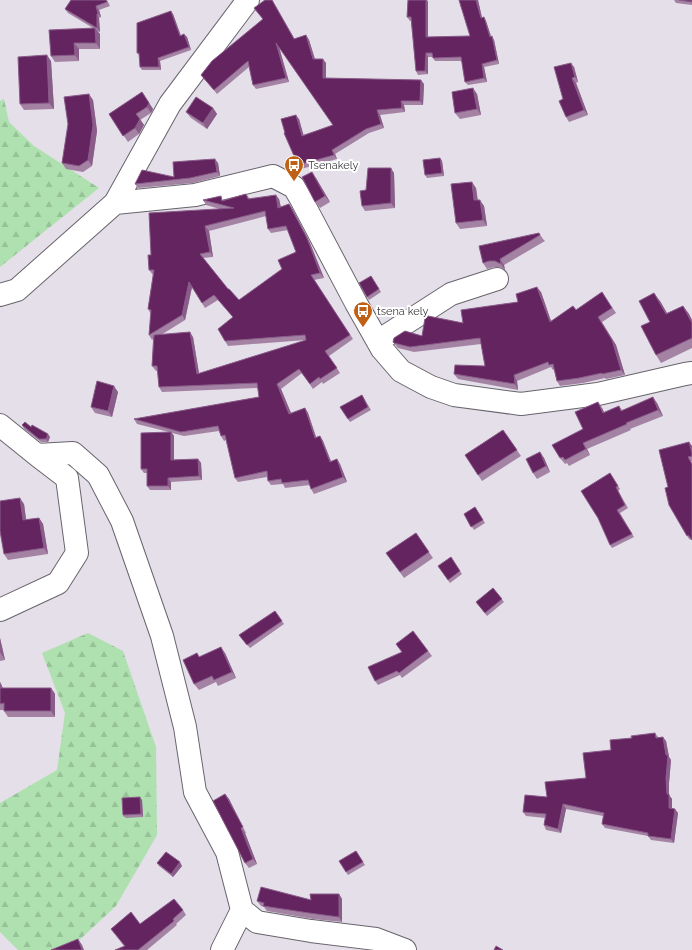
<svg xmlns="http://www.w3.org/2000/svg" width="692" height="950" font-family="Raleway,sans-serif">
	<defs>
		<pattern id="forest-firs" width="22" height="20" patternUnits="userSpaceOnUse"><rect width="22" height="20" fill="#aee1af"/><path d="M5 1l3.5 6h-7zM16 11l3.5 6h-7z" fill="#97c298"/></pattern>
	</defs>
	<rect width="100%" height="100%" fill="#e4dfe9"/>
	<!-- forest -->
	<path fill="url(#forest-firs)" d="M4 99 9 122 34 146 99 188 0 267V101Z
		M88 633 123 651 156 747 157 835 116 906 75 944 57 950H18L0 932V803L57 770 65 713 42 653Z"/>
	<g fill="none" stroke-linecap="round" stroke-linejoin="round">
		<!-- minor casing -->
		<g stroke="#68646c" stroke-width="24">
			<path id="minor" d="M115 203 170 104 248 0
				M0 295 17 290 115 203 195 195 273 176 294 187 301 199 356 303 382 349 401 371 431 387 454 395 521 404 598 394 685 374 692 373
				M378 341 451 294 497 279
				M0 425 37 455 73 453 98 475 122 521 162 636 185 727 195 792 227 852 242 910 257 922 311 931 376 939 405 950
				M0 610 58 583 77 553 67 478 37 455
				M222 950 242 910"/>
		</g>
		<!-- minor -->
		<use href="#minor" stroke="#fff" stroke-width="22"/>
	</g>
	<!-- wall -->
	<path fill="#a482a4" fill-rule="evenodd" d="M107 0 110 6 99 10 101 17 99 18 100 32 97 31 100 34V49H79V61L55 62 51 56 93 28 68 13 65 9Z
		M265 0H272L294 39 306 35 309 40 315 59 326 63V78L424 84 423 105H404L405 112 380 115 384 128 369 133 335 154 337 159 301 169 298 165 285 133 299 119 303 135 333 125 279 47 289 82 256 89 253 85 249 67 217 94 201 75 263 19Z
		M408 0H427L428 2V37L470 36 462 8 460 6 478 0 482 18 484 17 486 21 491 36 494 40 499 64 484 67 487 82 468 85 465 82 462 61H435L433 58V57H428V74L418 75 416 71 411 21H410L407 17Z
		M674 0H692V5L676 3Z
		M173 14 181 36 184 34 187 37 191 50 160 61 161 70H142L140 67V56L137 53Z
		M51 61 54 109 24 110 20 104Z
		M574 67 578 82 576 83 588 115 569 122 566 117 563 99Z
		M142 92 153 109 151 113 140 120 144 125 139 134 128 142 109 114Z
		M477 94 481 115 460 119 455 113Z
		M93 100 97 131 92 166 83 172 66 169 62 163Z
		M213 108 217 114 207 129 191 118 186 112Z
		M440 158 442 161 444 176 427 178 425 175Z
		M218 163 220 176 193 183 138 188 135 184 174 177Z
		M394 173 395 208 365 211 362 206 366 190Z
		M316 178 330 202 320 208 315 202Z
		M476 188 478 200 484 206 487 226 460 229 456 223Z
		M246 194 250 199H279L281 207 289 204 292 208 310 243 324 278 314 280 353 339 329 356 340 373 323 384 322 382 313 389 302 373 281 389 291 413 305 408 308 413 316 437 320 436 323 441 331 461 337 459 340 464 347 482 314 494 311 489 310 485 285 488 283 484 271 485 268 481 267 477 238 482 235 478 226 440 224 441 221 436 219 431 184 436 172 433 174 436V460L198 459 201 463 202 480 171 482V490H150L147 486V473H144L141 469 169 432 137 424 134 419 259 397 258 388 162 392 159 387 158 371H156L152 366 153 339 152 340 149 335 151 314 148 309 153 275 149 270 151 255 220 209 206 205 203 200H224ZM266 216 268 229 271 233 288 230 296 252 282 269 239 300 228 289 203 258 213 257 209 231ZM192 287 205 308 218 300 233 317 225 341 228 346 306 340 199 374 193 337 161 335 185 320Z
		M539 233 543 239 545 241 504 265 505 270 499 267H494L487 269 483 263Z
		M371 276 381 292 369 300 367 297Z
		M541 292 551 321 576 310 602 292 616 313 602 322 616 345 625 375 606 379 605 378 583 383 560 386 557 381 554 370H553L551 367 517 381 518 390 458 379 454 374 485 366 481 344 414 352 398 348 393 342 422 336 463 323 518 302Z
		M660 301 667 313 683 306 689 314 692 320V348L661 363 656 355 650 322Z
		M118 392 112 417 95 413 91 407Z
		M362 395 371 410 350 422 340 407Z
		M657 403 663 416 630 429 631 430 587 449 590 455 569 466 567 463 565 464 560 458 583 429 602 408 604 412 619 406 622 410Z
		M22 425 31 427 50 437 48 442H41L24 429Z
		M503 430 521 456 482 481 465 455Z
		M689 442 692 446V461L691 462V539L690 540 687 536 668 487Z
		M540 452 544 458 550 472 537 479 533 473Z
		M610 473 620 489 618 491 628 508 620 513 634 537 612 548 610 545Z
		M24 504 26 520 39 518 43 524 48 554 8 560 4 554Z
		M475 507 485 523 474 530 464 514Z
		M416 533 433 558 404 578 386 553Z
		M451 557 462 574 450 583 438 566Z
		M493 588 504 602 487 616 476 602Z
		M275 611 284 624 250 648 239 635Z
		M413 631 432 656 402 678 400 675 378 685 375 681 402 652Z
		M0 638 5 660 0 661Z
		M225 653 236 678 218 686 216 682 199 690 194 684 200 657Z
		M0 682 3 688H51L55 694V717H8L4 711V710H0Z
		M655 733 658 737 666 741 669 757 671 760 669 783V795L672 799V808L678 813 674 843 651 840 648 836 605 828 602 824 603 816 566 809 561 833 546 830 544 825 545 818 526 816 523 812 547 797 586 778 611 750 632 738Z
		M225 794 229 799 246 833H245L257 864 249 868 245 863Z
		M142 800 143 817 126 818 123 815Z
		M356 851 365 865 348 875 339 861Z
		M157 863 182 866 173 877 159 866Z
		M339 894 342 899V922L313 919 267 911 264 907 261 906 257 901 311 900Z
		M183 910 186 915 176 924 177 925 147 950H115L124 946 111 929 140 924Z"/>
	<!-- shaded-wall -->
	<path fill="#8a5c89" d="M272 0 297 43 294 39Z
		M426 0H427L428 2V41L426 37Z
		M476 0H478L483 22 481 18Z
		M96 6 99 10 101 17 98 14Z
		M171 11 173 14 182 39 180 36Z
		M97 14 99 18 100 32 97 28Z
		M484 17 486 21 492 40 490 37Z
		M95 28 100 34V49L96 43Z
		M184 34 187 37 191 50 189 47Z
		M306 35 309 40 316 63 313 59Z
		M492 36 494 40 499 64 497 60Z
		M74 43 79 49V61L75 55Z
		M276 43 279 47 289 82 286 78Z
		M426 53 428 57V74L425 71Z
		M47 55 51 61 54 109 49 103Z
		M158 58 160 61 161 70 159 67Z
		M323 59 326 63V82L323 78Z
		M571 63 574 67 578 82 575 77Z
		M482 64 484 67 487 82 484 78Z
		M572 78 576 83 588 115 584 110Z
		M421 80 424 84 423 105 420 101Z
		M473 88 477 94 481 115 477 109Z
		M142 92 153 109 151 113 147 107Z
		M89 94 93 100 97 131 92 166 88 160Z
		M401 101 404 105 405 112 402 108Z
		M213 108 217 114 207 129 203 123Z
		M377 110 380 115 384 128 381 124Z
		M296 115 299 119 305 140 302 136Z
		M140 119 144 125 139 134 135 128Z
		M332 150 335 154 337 159 334 155Z
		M440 158 442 161 444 176 442 173Z
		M215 159 218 163 220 176 217 172Z
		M391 168 394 173 395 208 391 203Z
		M312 172 316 178 330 202 325 196Z
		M472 182 476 188 478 206 474 200Z
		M276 195 279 199 282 213 278 208Z
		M480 200 484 206 487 226 483 220Z
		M289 204 292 208 310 243 324 278 320 273Z
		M205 226 209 231 213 257 210 252Z
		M500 259 504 265 505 270 501 264Z
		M189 282 192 287 185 320 182 315Z
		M537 287 541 292 553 327 550 322Z
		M654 293 660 301 672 322 666 314Z
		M683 306 689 314 692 320V323Z
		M598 317 616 345 625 375 621 370Z
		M190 332 193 337 200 379 197 374Z
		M514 375 517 381 518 390 515 384Z
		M277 384 281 389 293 418 289 414Z
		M114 386 118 392 112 417 108 411Z
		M653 397 657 403 663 416 658 410Z
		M598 402 602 408 607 419 603 413Z
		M305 408 308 413 318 443 315 438Z
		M171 432 174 436V464L171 460Z
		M48 434 50 437 48 442 46 439Z
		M320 436 323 441 333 467 330 462Z
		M689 442 692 446V453Z
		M583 443 587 449 590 455 586 449Z
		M540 452 544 458 550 472 546 466Z
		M198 459 201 463 202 480 199 476Z
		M337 459 340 464 347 482 343 477Z
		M168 478 171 482V490L168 486Z
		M20 498 24 504 27 526 23 520Z
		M39 518 43 524 48 554 44 548Z
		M0 638 5 660 1 654 0 652Z
		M221 647 225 653 236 678 232 672Z
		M0 682 2 686 3 694 0 690Z
		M51 688 55 694V717L51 711Z
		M663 737 666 741 669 757 671 760 669 783V795L672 799V812L669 808 667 794 666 755Z
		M225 794 229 799 246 833 243 827Z
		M140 797 142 800 143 817 141 814Z
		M563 804 566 809 561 833 558 829Z
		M675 809 678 813 674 843 671 839Z
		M241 828 245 833 257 864 253 859Z
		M180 862 182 866 173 877 171 874Z
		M339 894 342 899V922L339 917Z
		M78 939 82 945 84 950H82Z"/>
	<!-- building -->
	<path fill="#632460" stroke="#8a5c89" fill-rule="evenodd" d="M71 0H106L107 2 96 6 98 14H97V28L65 9Z
		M265 0H272L294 39 306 35 313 59H323V78L421 80 420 101H401L402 108 377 110 381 124 366 129 332 150 334 155 298 165 284 133H285L281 119 296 115 302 136 333 125 276 43 286 78 253 85 248 61 214 90 201 75 212 61 263 19 254 8Z
		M408 0H426V37L470 36 459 0H476L481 18 484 17 490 37 492 36 497 60 482 64 484 78 465 82 461 57 433 58 432 53H426L425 71H416L411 17H407Z
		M679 0H692V2Z
		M171 11 180 36 184 34 189 47 158 58 159 67H140L139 53H137V23Z
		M95 28 96 43H74L75 55 51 56 49 30Z
		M47 55 49 103 20 104 18 57Z
		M571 63 575 77 572 78 584 110 566 117 559 101 563 99 554 67Z
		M473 88 477 109 455 113 452 92Z
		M142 92 149 103 147 107 136 114 140 119 135 128 123 136 109 114Z
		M89 94 93 125 88 160 79 166 62 163 68 124 64 97Z
		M196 97 213 108 203 123 186 112Z
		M440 158 442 173 425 175 423 160Z
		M215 159 217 172 190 178 135 184 142 170 174 177 173 162 200 160Z
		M368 168H391V203L362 206 360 191 366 190Z
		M312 172 325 196 315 202 302 177Z
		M472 182 474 200H480L483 220 456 223 451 184Z
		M246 194 248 199 276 195 278 208 289 204 307 238 320 273 311 275 350 335 325 351 337 368 320 379 319 377 310 384 299 369 277 384 289 414 305 408 315 438 320 436 330 462 337 459 343 477 311 489 308 480 282 483 281 479 268 481 267 471 235 478 225 435 221 436 218 426 181 432 134 419 259 397 257 383 159 387 157 366H152L154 335 190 332 197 374 306 340 305 335 225 341 218 329 233 317 214 295 202 303 189 282 182 315 149 335 151 310 148 309 154 270H149L148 255H151L149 213 234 208 203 200 221 196 222 201ZM265 211 268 229 286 226 296 252 278 260 282 269 239 300 229 289H228L200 254 210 252 205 226Z
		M539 233 540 235 500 259 501 264 495 261H489L483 263 479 246Z
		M371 276 379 289 367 297 359 283Z
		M537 287 550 322 573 306 576 310 602 292 612 308 598 317 612 340 621 370 602 374V373L579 378 557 381 553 364 549 365 548 362 514 375 515 384 454 374 455 365 485 366 480 338 410 347 394 343 393 342 394 338 405 331 422 336 425 318 428 316 463 323 461 310 518 302 516 294Z
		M654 293 666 314 683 306 692 323V338L656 355 641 326 650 322 639 301Z
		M97 381 114 386 108 411 91 407Z
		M362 395 368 407 348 419 340 407Z
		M653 397 658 410 626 423 627 424 583 443 586 449 565 460 563 457 560 458 552 445 583 429 575 412 598 402 603 413 619 406 621 411Z
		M25 422 31 427 32 425 48 434 46 439H39L22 425Z
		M503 430 517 450 478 475 465 455Z
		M171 432V460L198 459 199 476 168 478V486H147V469H141V433Z
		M689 442 692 453V456L688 457 692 464V540L688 535 687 536 669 505 665 488 668 487 659 450Z
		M540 452 546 466 533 473 526 459Z
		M610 473 618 486 616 487 625 505 617 510 632 534 610 545 598 518 581 491Z
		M20 498 23 520 39 518 44 548 4 554 0 531V501Z
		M475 507 483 520 471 527 464 514Z
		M416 533 429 552 400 572 386 553Z
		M451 557 460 571 448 580 438 566Z
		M493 588 502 599 485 613 476 602Z
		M275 611 282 621 247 645 239 635Z
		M413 631 428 651 399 673 397 671 375 681 368 667 402 652 396 644Z
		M221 647 232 672 214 680 212 676 194 684 183 660 197 653 199 657Z
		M0 688H51V711H4V703L0 704Z
		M655 733 656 738 663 737 666 755H668L666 778 667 794H669V808L675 809 671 839 648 836V833L602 824 604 813 563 804 558 829 544 825 546 814 523 812 525 795 547 797 545 782 586 778 583 753 611 750 610 740 632 738 631 736Z
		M225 794 243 827 241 828 253 859 245 863 213 801Z
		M140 797 141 814 123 815 122 798Z
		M356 851 363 862 346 872 339 861Z
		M166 852 180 862 171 874 157 863Z
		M261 887 311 900 310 894H339V917L309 913 263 906 264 903 257 901Z
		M174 899 183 910 173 919 174 921 138 950H115L125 946 111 929 131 912 140 924Z
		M78 939 82 950H51Z
		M496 946 503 950H494Z"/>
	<!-- icons -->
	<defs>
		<g id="bus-pin" transform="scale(1)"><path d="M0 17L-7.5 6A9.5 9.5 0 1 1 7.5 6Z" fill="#be6015" stroke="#fff"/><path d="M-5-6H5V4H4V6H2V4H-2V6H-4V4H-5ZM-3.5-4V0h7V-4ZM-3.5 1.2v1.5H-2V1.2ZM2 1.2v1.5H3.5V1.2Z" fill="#fff"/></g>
	</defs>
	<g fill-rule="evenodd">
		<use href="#bus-pin" x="294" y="165"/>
		<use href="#bus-pin" x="363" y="311"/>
	</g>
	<g text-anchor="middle" stroke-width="4" stroke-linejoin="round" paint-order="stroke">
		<!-- poi labels -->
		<g font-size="11" fill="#3c3a3e" stroke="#fff" text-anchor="start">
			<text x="308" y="169">Tsenakely</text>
			<text x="377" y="315">tsena kely</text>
		</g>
	</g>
</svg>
